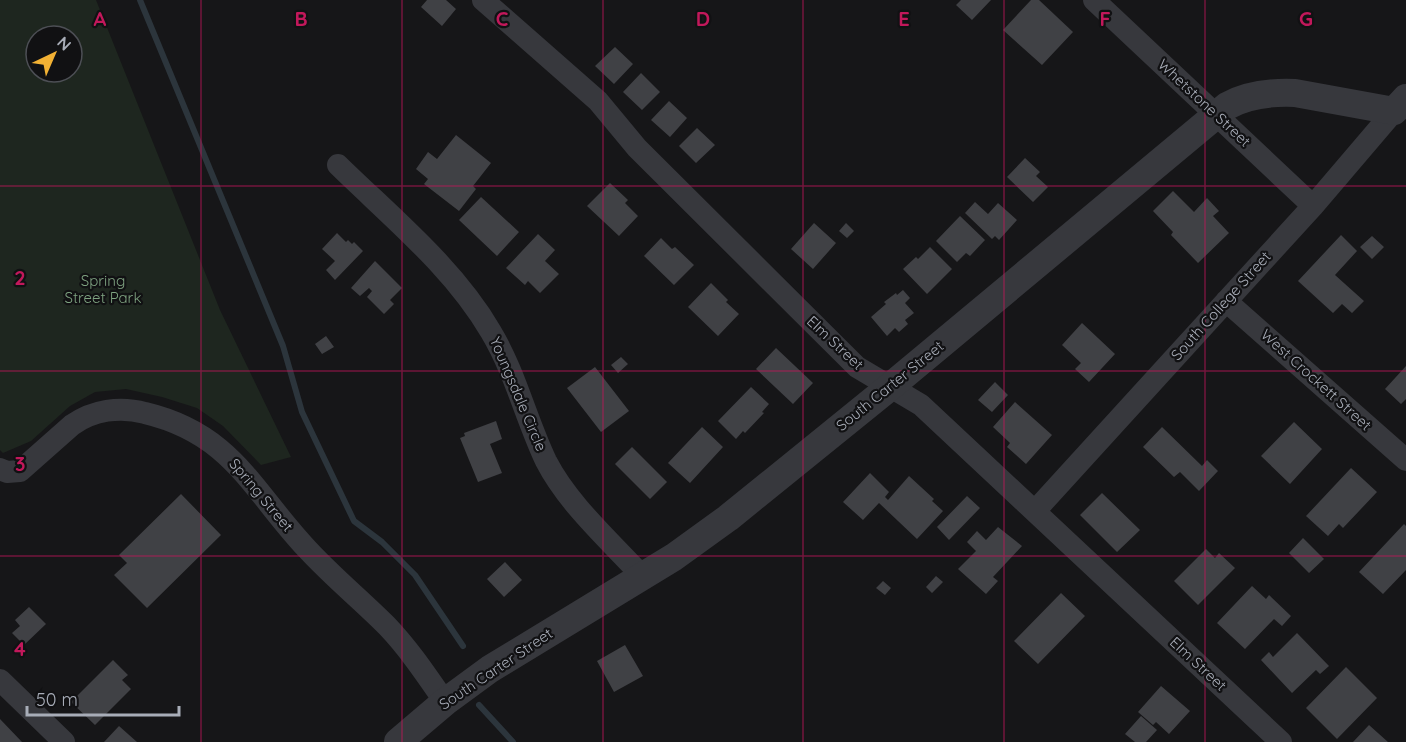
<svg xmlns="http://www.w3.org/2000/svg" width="1406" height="742" font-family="Quicksand,sans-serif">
	<rect width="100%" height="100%" fill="#161618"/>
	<!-- green -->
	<path fill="#1e261f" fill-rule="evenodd" d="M0 0H96L220 310 291 457 261 465 223 426 197 408 162 397 126 389 95 392 70 406 31 441 3 453 0 450ZM36 36H72V72H36Z"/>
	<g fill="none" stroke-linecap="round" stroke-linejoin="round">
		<!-- stream -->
		<path stroke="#2c353c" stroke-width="6" d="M140 0 283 346 302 412 354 521 382 542 415 575 463 646
			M479 705 513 742"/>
	</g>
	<!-- building -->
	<path fill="#404145" d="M427 0H446L456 9 442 26 421 7Z
		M961 0H991L972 20 956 5Z
		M1031 0H1039L1073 32 1042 65 1003 30Z
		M615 47 633 64 614 84 595 66Z
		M641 73 660 92 642 110 623 92Z
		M669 101 687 118 670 137 651 120Z
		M697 128 715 145 696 163 679 146Z
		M456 135 491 163 473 186 476 189 459 211 424 184 428 179 416 169 428 152 437 159Z
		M1025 158 1040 172 1036 176 1048 187 1033 202 1007 177Z
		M610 183 628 200 625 203 638 216 619 236 587 206Z
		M1173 191 1194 212 1207 198 1219 211 1213 216 1229 233 1198 263 1171 235 1173 232 1153 211Z
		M481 197 519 232 497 256 459 220Z
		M975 202 988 214 998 203 1017 220 999 240 995 236 992 239 965 213Z
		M960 216 985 240 970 256 966 253 957 262 936 241Z
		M814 223 836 243 813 269 791 249Z
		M846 223 854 231 847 238 839 231Z
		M337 233 346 242 348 240 352 244 354 242 363 251 335 280 326 270 335 261 322 249Z
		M538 234 555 250 545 261 559 274 540 293 528 281 525 285 506 268Z
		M1341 235 1357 251 1335 275 1364 301 1352 313 1342 304 1333 313 1298 281Z
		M1372 236 1384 247 1372 259 1360 247Z
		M661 238 672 249 675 247 694 265 674 285 644 256Z
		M930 247 952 269 927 294 903 269 916 257 918 259Z
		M375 261 402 288 390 300 394 304 384 314 367 297 372 291 369 288 360 296 351 288Z
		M711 283 728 300 726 302 739 314 718 336 688 307Z
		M903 290 910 298 905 303 914 313 905 320 908 324 899 332 895 328 887 336 871 317 886 304 884 302 896 293 897 295Z
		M1082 323 1115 354 1089 382 1075 369 1081 363 1062 345Z
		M326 336 334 347 322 354 315 344Z
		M776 348 813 383 793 404 756 369Z
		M621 357 628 364 618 373 611 365Z
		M1406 366V399L1401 404 1385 389Z
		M595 367 629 411 601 432 567 388Z
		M995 382 1008 395 992 412 978 400Z
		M751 387 769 404 762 412 764 413 745 433 743 431 736 439 718 421Z
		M1015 402 1052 435 1026 464 1007 447 1010 443 993 427Z
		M496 421 502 439 490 444 502 473 478 482 460 438 465 436 464 433Z
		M1294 422 1322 449 1290 484 1261 456Z
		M702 427 723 447 690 483 668 463Z
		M1162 427 1202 466 1207 460 1218 471 1199 491 1180 472 1174 477 1143 447Z
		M632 447 667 482 650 499 615 464Z
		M1351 468 1377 492 1343 528 1339 524 1328 536 1306 516Z
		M870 473 889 492 885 497 888 500 909 476 934 499 932 501 943 511 917 539 879 503 863 520 843 502Z
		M1102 493 1140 530 1117 552 1080 515Z
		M181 494 221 535 147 608 114 575 127 563 119 555Z
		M967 496 980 508 949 540 937 527Z
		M1404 524 1406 526V570L1383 594 1359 572Z
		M998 527 1022 546 993 577 998 581 986 594 958 569 976 551 967 542 977 531 986 540Z
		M1303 538 1324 559 1309 573 1289 553Z
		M1206 549 1215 558 1219 553 1235 568 1198 605 1174 581Z
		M505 562 522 580 504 597 487 579Z
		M936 576 943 582 932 593 926 587Z
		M883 581 891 588 885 595 876 588Z
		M1252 586 1266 599 1269 595 1291 616 1282 626 1274 619 1245 649 1217 623Z
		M1061 593 1085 616 1038 664 1014 641Z
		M29 607 46 624 24 645 12 633 20 626 15 620Z
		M1297 633 1329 666 1320 674 1316 670 1292 693 1261 660 1269 652 1273 657Z
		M625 645 643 676 614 692 597 661Z
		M113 660 128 675 122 680 131 689 95 725 71 702Z
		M1346 667 1377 698 1337 739 1306 708Z
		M1161 686 1190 711 1169 734 1156 722 1153 725 1138 712Z
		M1141 716 1157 730 1146 742H1135L1125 734Z
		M0 719 22 742H0Z
		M1369 725 1388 742H1353Z
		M119 726 137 742H104Z"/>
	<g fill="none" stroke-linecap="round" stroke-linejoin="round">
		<!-- minor -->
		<path stroke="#37383d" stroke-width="22" d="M483 0 598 101 637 148 857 367 921 405 1281 742
			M1094 0 1313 206
			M338 165C391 217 453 267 491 332 515 372 526 419 546 461 568 504 610 541 642 576
			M1226 301 1406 460
			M0 469 7 472 20 471 72 425C93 410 120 406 145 413 233 434 252 491 308 550 333 577 361 600 387 626 409 649 427 676 445 702
			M1035 511 1313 206 1394 111
			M0 680 64 742"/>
		<!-- tertiary -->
		<path stroke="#37383d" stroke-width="28" d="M398 742 445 702 490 669 674 557 728 518 891 386 1227 106C1248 94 1271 92 1295 93L1394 111 1406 98"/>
	</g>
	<!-- grid -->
	<path fill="none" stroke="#c2185b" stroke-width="1.5" stroke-opacity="0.55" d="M201 0V742M402 0V742M603 0V742M803 0V742M1004 0V742M1205 0V742M0 186H1406M0 371H1406M0 556H1406"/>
	<g text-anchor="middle" stroke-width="4.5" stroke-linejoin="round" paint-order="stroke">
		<!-- street labels -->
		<g font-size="15" fill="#a8adb8" stroke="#111113">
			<text transform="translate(1204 103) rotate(43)" y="5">Whetstone Street</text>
			<text transform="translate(1221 306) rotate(-48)" y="5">South College Street</text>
			<text transform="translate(835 343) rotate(43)" y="5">Elm Street</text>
			<text transform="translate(1316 380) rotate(42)" y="5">West Crockett Street</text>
			<text transform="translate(890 386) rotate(-39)" y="5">South Carter Street</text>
			<text transform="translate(518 394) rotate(67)" y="5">Youngsdale Circle</text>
			<text transform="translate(261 495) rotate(50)" y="5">Spring Street</text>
			<text transform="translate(1198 664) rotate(43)" y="5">Elm Street</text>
			<text transform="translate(496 669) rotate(-34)" y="5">South Carter Street</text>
		</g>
		<!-- park labels -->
		<g font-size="15" fill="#7fa381" stroke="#111113">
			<text x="103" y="286">Spring<tspan x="103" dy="17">Street Park</tspan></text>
		</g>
	</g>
	<g font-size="20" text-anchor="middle" font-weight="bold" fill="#c2185b" stroke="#111113" stroke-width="4.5" stroke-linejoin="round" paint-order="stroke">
		<text x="100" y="26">A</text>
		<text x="301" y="26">B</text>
		<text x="502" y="26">C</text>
		<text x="703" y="26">D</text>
		<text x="904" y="26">E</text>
		<text x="1105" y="26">F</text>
		<text x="1306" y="26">G</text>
		<text x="20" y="285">2</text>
		<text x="20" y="471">3</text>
		<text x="20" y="656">4</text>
	</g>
	<!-- north arrow -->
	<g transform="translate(54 54) rotate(44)"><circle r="28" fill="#111113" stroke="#4d4f55" stroke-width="1.5"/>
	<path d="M0-4.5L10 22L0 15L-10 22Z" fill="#f2b134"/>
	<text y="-9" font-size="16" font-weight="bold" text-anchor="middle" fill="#a8adb8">N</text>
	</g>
	<!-- scale -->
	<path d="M27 706v9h152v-9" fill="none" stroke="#a8adb8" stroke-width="3"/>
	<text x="36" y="706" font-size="18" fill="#a8adb8" stroke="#111113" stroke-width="4.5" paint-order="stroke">50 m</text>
</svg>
